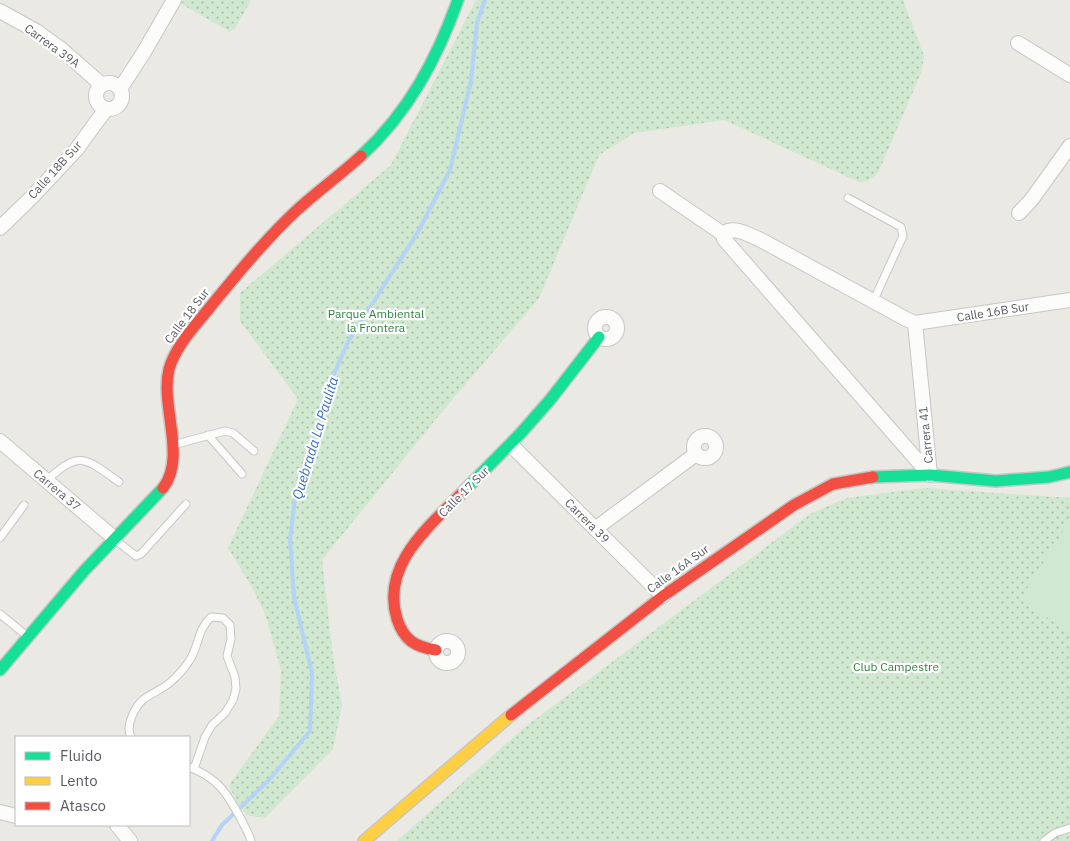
<svg xmlns="http://www.w3.org/2000/svg" width="1070" height="841" font-family="'IBM Plex Sans',sans-serif">
	<defs>
		<pattern id="park-dots" width="8" height="8" patternUnits="userSpaceOnUse" patternTransform="scale(1.25)"><rect width="8" height="8" fill="#cfe8cf"/><path d="M2 2h.1M6 6h.1" fill="none" stroke="#abbfab" stroke-width="1.8" stroke-linecap="round"/></pattern>
	</defs>
	<rect width="100%" height="100%" fill="#eae9e3"/>
	<!-- park -->
	<path fill="url(#park-dots)" d="M182 0H251L235 29 229 31 183 5Z
		M476 0H903L924 56 921 73 878 173 868 181 859 182 724 120 634 133 599 155 539 298 436 419 322 560 333 656 342 705 333 749 265 818 247 815 237 803 229 785 279 716 281 670 265 614 252 587 228 548 298 399 240 321V293L391 165Z
		M925 488 1070 498V841H397L525 727 810 514 846 498Z"/>
	<!-- pitch -->
	<path fill="#cfe8cf" d="M1070 520V632L1020 600Z"/>
	<g fill="none" stroke-linecap="round" stroke-linejoin="round">
		<!-- stream -->
		<path stroke="#b5d2f7" stroke-width="4" d="M212 841 222 825 269 780 310 731 312 673 294 597 290 539 296 491 311 448 326 392 349 340 418 232 450 170 471 81 477 23 485 0"/>
		<!-- lane casing -->
		<g stroke="#c6c7c5" stroke-width="9">
			<path id="lane" d="M848 198 901 227 903 236 873 302
				M208 435 242 474
				M173 445 225 431 233 433 254 451
				M46 481C80 450 84 457 119 482
				M0 538 24 505
				M114 539 136 556 141 554 186 504
				M0 614 27 636
				M131 737C125 726 135 706 144 699 156 690 164 690 176 677 181 672 187 665 191 658 199 644 198 629 211 617L223 618 230 625 231 639 227 656 235 677 236 689 233 700 225 713 212 725 205 737 194 769
				M189 767C218 778 227 793 241 819 244 826 249 833 251 841
				M1044 841 1055 833 1070 828"/>
		</g>
		<!-- street casing -->
		<g stroke="#c6c7c5" stroke-width="16">
			<path id="street" d="M0 11 36 31 61 49 102 85
				M1018 43 1070 75
				M96 96a13 13 0 1 1 26 0a13 13 0 1 1-26 0Z
				M120 89 144 52 174 0
				M660 191 723 234 724 239 930 475
				M1019 213 1032 199 1070 146
				M0 228 31 198 76 150 106 109
				M723 234C734 225 748 235 759 239L906 319 915 323 1070 300
				M595 328a11 11 0 1 1 22 0a11 11 0 1 1-22 0Z
				M915 323 930 475
				M694 447a11 11 0 1 1 22 0a11 11 0 1 1-22 0Z
				M0 441 114 538
				M511 445 663 596
				M595 529 696 454
				M436 652a11 11 0 1 1 22 0a11 11 0 1 1-22 0Z
				M0 812 16 816
				M117 825 130 841"/>
		</g>
		<!-- fast casing -->
		<g stroke="#c6c6c6" stroke-width="14">
			<path id="fast" d="M361 156C408 113 437 59 458 0
				M873 477 930 475 996 481 1049 477 1070 472
				M465 490 520 434 550 400 599 337
				M0 670 84 571 163 488"/>
		</g>
		<!-- slow casing -->
		<g stroke="#c6c6c6" stroke-width="14">
			<path id="slow" d="M364 841 511 715"/>
		</g>
		<!-- jam casing -->
		<g stroke="#c6c6c6" stroke-width="14">
			<path id="jam" d="M163 488C187 457 160 406 169 369 176 345 196 325 211 306 238 273 266 239 297 210 318 191 340 175 361 156
				M436 650C415 647 404 640 397 619 380 564 431 525 465 490
				M511 715 663 596 794 505 833 484 873 477"/>
		</g>
		<!-- lane -->
		<use href="#lane" stroke="#fcfcfb" stroke-width="7"/>
		<!-- street -->
		<use href="#street" stroke="#fcfcfb" stroke-width="14"/>
		<!-- fast -->
		<use href="#fast" stroke="#16e098" stroke-width="11"/>
		<!-- slow -->
		<use href="#slow" stroke="#ffcf43" stroke-width="11"/>
		<!-- jam -->
		<use href="#jam" stroke="#f24e42" stroke-width="11"/>
	</g>
	<g text-anchor="middle" stroke-width="4.5" stroke-linejoin="round" paint-order="stroke">
		<!-- street labels -->
		<g font-size="12" fill="#595c62" stroke="#fff">
			<text transform="translate(52 46) rotate(36)" y="4">Carrera 39A</text>
			<text transform="translate(55 170) rotate(-48)" y="4">Calle 18B Sur</text>
			<text transform="translate(993 312) rotate(-9)" y="4">Calle 16B Sur</text>
			<text transform="translate(187 316) rotate(-53)" y="4">Calle 18 Sur</text>
			<text transform="translate(926 435) rotate(-96)" y="4">Carrera 41</text>
			<text transform="translate(57 490) rotate(40)" y="4">Carrera 37</text>
			<text transform="translate(464 492) rotate(-45)" y="4">Calle 17 Sur</text>
			<text transform="translate(587 521) rotate(45)" y="4">Carrera 39</text>
			<text transform="translate(678 569) rotate(-36)" y="4">Calle 16A Sur</text>
		</g>
		<!-- park labels -->
		<g font-size="12" fill="#2e853d" stroke="#fff">
			<text x="376" y="318">Parque Ambiental<tspan x="376" dy="14">la Frontera</tspan></text>
			<text x="896" y="671">Club Campestre</text>
		</g>
		<!-- water labels -->
		<g font-size="14" font-style="italic" fill="#386dcb" stroke="#fff">
			<text transform="translate(315 438) rotate(-73)" y="5">Quebrada La Paulita</text>
		</g>
	</g>
	<!-- legend -->
	<rect x="15" y="736" width="175" height="90" fill="#ffffff" stroke="#bdbec0"/>
	<rect x="25" y="752" width="25" height="8" fill="#16e098" stroke="#bdbec0"/>
	<text x="60" y="761" font-size="15" fill="#595c62">Fluido</text>
	<rect x="25" y="777" width="25" height="8" fill="#ffcf43" stroke="#bdbec0"/>
	<text x="60" y="786" font-size="15" fill="#595c62">Lento</text>
	<rect x="25" y="802" width="25" height="8" fill="#f24e42" stroke="#bdbec0"/>
	<text x="60" y="811" font-size="15" fill="#595c62">Atasco</text>
</svg>
